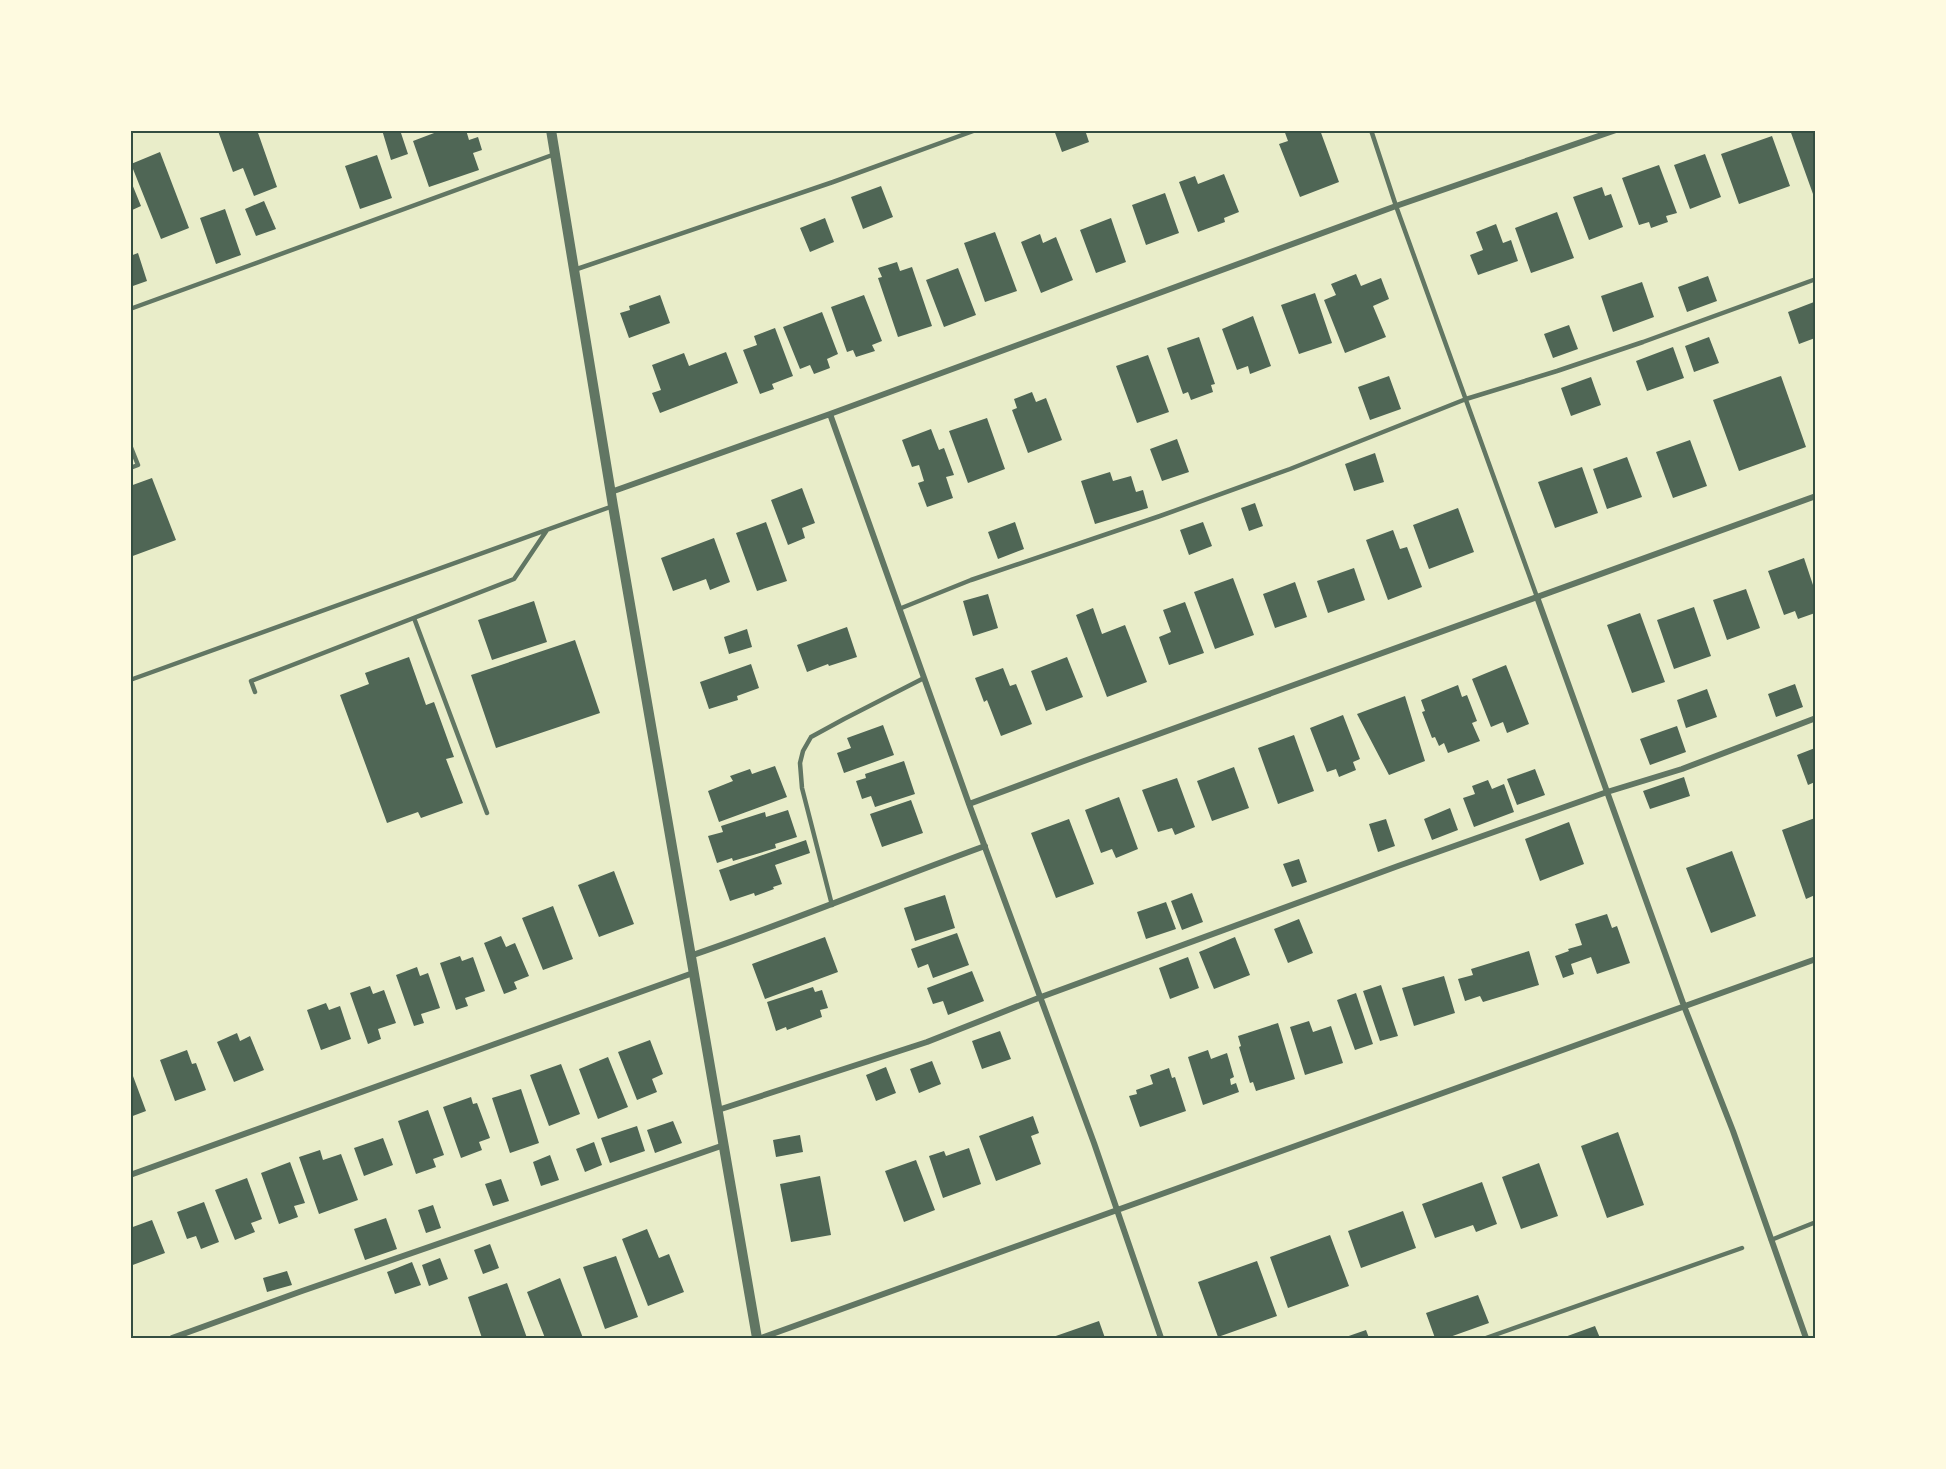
<svg xmlns="http://www.w3.org/2000/svg" width="1946" height="1469" font-family="'Open Sans',sans-serif">
	<rect width="100%" height="100%" fill="#e9edc9"/>
	<!-- building -->
	<path fill="#4f6655" d="M221 130H257L277 187 254 196 243 168 233 172 218 131Z
		M382 130H400L408 154 391 160Z
		M442 130H466L469 140 478 137 482 150 473 153 479 170 429 187 413 141Z
		M1054 130H1085L1089 142 1062 152Z
		M1284 130H1320L1339 182 1300 197 1279 144 1288 141Z
		M1790 130H1815V193L1813 194Z
		M1772 136 1790 186 1739 204 1721 154Z
		M160 152 189 228 161 239 131 164Z
		M1705 154 1721 197 1690 209 1674 165Z
		M377 155 392 198 360 209 345 166Z
		M1659 165 1677 213 1666 216 1668 222 1651 228 1649 222 1639 225 1622 178Z
		M1224 174 1239 212 1224 218 1225 222 1198 232 1179 182 1195 176 1198 184Z
		M130 179 141 206 130 211Z
		M881 186 893 217 863 229 851 197Z
		M1602 187 1605 196 1611 194 1623 227 1589 240 1573 197Z
		M1165 193 1179 233 1146 245 1132 205Z
		M264 201 276 229 256 236 245 209Z
		M225 209 241 255 216 264 200 218Z
		M1557 212 1574 258 1531 273 1515 228Z
		M825 218 834 242 810 252 800 228Z
		M1111 218 1126 262 1096 273 1080 230Z
		M1496 224 1503 243 1511 240 1518 261 1478 275 1470 255 1483 250 1476 232Z
		M995 232 1017 291 985 302 964 243Z
		M1040 234 1043 243 1056 237 1073 280 1041 293 1021 242Z
		M138 253 147 281 130 287V256Z
		M897 262 900 271 912 267 932 326 898 337 878 278 882 277 878 268Z
		M958 268 976 315 944 327 926 280Z
		M1356 274 1361 286 1381 278 1389 299 1373 306 1386 337 1345 353 1324 300 1336 295 1331 284Z
		M1708 276 1717 301 1687 312 1678 287Z
		M1642 282 1654 317 1613 332 1601 296Z
		M1315 293 1332 343 1299 354 1281 305Z
		M660 295 670 323 629 338 620 313 630 310 629 306Z
		M864 295 882 341 872 345 875 351 856 357 853 350 847 352 831 307Z
		M1814 302 1815 338 1799 344 1788 312Z
		M822 312 838 354 827 359 830 368 814 374 810 365 800 369 783 327Z
		M1253 316 1271 366 1250 374 1248 366 1237 370 1222 329Z
		M1569 325 1578 349 1553 358 1544 334Z
		M775 328 793 376 772 384 774 389 760 394 743 350 757 345 754 336Z
		M1199 337 1215 384 1211 385 1213 392 1191 400 1188 392 1183 394 1167 348Z
		M1709 337 1719 363 1694 372 1685 346Z
		M1673 347 1684 378 1647 391 1636 361Z
		M726 352 738 383 660 413 652 393 661 390 652 365 684 353 689 366Z
		M1148 355 1169 412 1137 423 1116 366Z
		M1389 376 1401 409 1370 420 1358 387Z
		M1781 376 1806 447 1739 471 1713 400Z
		M1591 377 1601 405 1571 416 1561 388Z
		M1032 392 1036 402 1046 398 1062 440 1028 453 1012 410 1017 408 1014 399Z
		M987 418 1005 469 968 483 949 431Z
		M931 429 939 450 944 448 954 475 946 477 953 498 927 507 918 483 924 481 919 465 912 467 902 440Z
		M1177 439 1189 472 1162 481 1150 449Z
		M1690 440 1707 486 1673 498 1656 452Z
		M1375 453 1384 482 1354 491 1345 464Z
		M1627 457 1642 497 1607 509 1593 469Z
		M1582 467 1598 513 1555 528 1538 482Z
		M1110 472 1113 481 1131 476 1136 492 1143 490 1148 508 1095 524 1081 481Z
		M152 478 176 540 130 557V486Z
		M802 488 815 523 802 528 805 538 788 545 771 500Z
		M1255 503 1263 526 1249 531 1241 508Z
		M1458 508 1474 552 1429 569 1413 525Z
		M766 522 787 581 757 591 736 533Z
		M1015 522 1024 549 998 559 988 532Z
		M1203 522 1212 546 1189 555 1180 530Z
		M1393 530 1400 549 1407 547 1422 587 1388 600 1366 540Z
		M714 538 730 582 710 590 706 579 673 591 661 558Z
		M1804 558 1815 591V613L1798 619 1795 611 1784 615 1768 571Z
		M1354 568 1365 600 1328 613 1317 581Z
		M1233 578 1254 635 1215 649 1194 592Z
		M1295 582 1307 617 1275 628 1263 594Z
		M1746 589 1760 628 1727 640 1713 600Z
		M988 594 998 628 973 636 963 601Z
		M534 601 547 642 492 660 478 620Z
		M1185 602 1204 653 1169 665 1159 637 1171 632 1163 610Z
		M1694 607 1711 656 1674 669 1657 620Z
		M1093 608 1102 634 1125 625 1147 682 1107 697 1076 615Z
		M1640 613 1665 682 1632 693 1607 625Z
		M847 627 857 657 829 666 828 664 807 672 797 645Z
		M747 629 752 647 729 654 724 637Z
		M575 640 600 713 496 748 471 675Z
		M409 657 426 705 434 702 454 757 446 759 463 803 421 818 418 812 387 823 340 695 369 684 365 673Z
		M1067 657 1083 697 1046 711 1031 671Z
		M751 664 759 688 737 696 738 700 709 709 700 682Z
		M1506 665 1529 724 1507 733 1503 722 1491 727 1472 679Z
		M1003 668 1010 686 1016 684 1032 724 1001 736 987 700 984 702 975 678Z
		M1795 684 1803 707 1776 717 1768 694Z
		M1458 685 1462 697 1467 695 1477 721 1472 723 1480 741 1448 753 1444 743 1439 746 1435 737 1432 738 1422 712 1425 711 1421 700Z
		M1707 689 1717 717 1686 728 1677 700Z
		M1405 696 1425 761 1389 775 1357 714Z
		M1343 715 1360 759 1353 762 1356 770 1339 777 1336 769 1327 772 1310 728Z
		M883 725 894 755 844 773 837 753 851 748 847 738Z
		M1677 726 1686 752 1650 765 1640 739Z
		M1294 735 1314 791 1278 804 1258 748Z
		M1815 748V782L1808 785 1797 755Z
		M904 761 915 794 875 807 871 796 862 799 856 781 866 778 865 774Z
		M775 766 787 797 719 822 708 791 733 781 730 776 750 769 752 774Z
		M1234 767 1249 808 1212 821 1197 781Z
		M1535 769 1545 795 1517 805 1507 779Z
		M1684 777 1690 796 1650 809 1643 791Z
		M1177 778 1195 827 1175 835 1172 828 1158 832 1142 790Z
		M1488 780 1492 789 1504 784 1514 812 1474 827 1463 798 1475 794 1472 786Z
		M1119 797 1138 849 1116 858 1112 849 1101 853 1085 810Z
		M911 800 923 833 882 847 870 814Z
		M1450 808 1458 830 1432 840 1424 819Z
		M788 810 797 837 775 844 776 848 733 861 732 858 717 863 708 836 723 832 721 826 765 812 766 817Z
		M1815 818V895L1806 899 1782 830Z
		M1069 819 1094 884 1056 898 1031 833Z
		M1386 819 1395 846 1378 852 1369 824Z
		M1569 822 1584 864 1540 881 1525 839Z
		M806 840 810 853 775 865 782 884 773 887 774 889 755 896 754 893 730 901 719 870Z
		M1732 851 1756 916 1711 933 1686 868Z
		M1299 859 1307 882 1292 887 1283 864Z
		M614 871 634 924 599 937 578 885Z
		M1192 893 1203 922 1182 930 1171 901Z
		M945 895 955 928 915 941 904 908Z
		M1166 902 1176 929 1146 939 1137 912Z
		M553 906 573 959 543 970 522 918Z
		M1607 914 1612 928 1617 926 1630 963 1597 974 1591 957 1571 964 1574 974 1563 978 1555 956 1569 951 1568 949 1582 945 1575 924Z
		M1299 919 1313 953 1288 963 1274 929Z
		M957 933 969 965 933 978 928 964 918 968 911 949Z
		M501 936 506 947 515 943 529 976 514 982 517 989 504 994 484 943Z
		M825 937 838 972 765 999 752 964Z
		M1235 937 1250 975 1214 989 1199 952Z
		M1529 951 1539 985 1483 1002 1480 996 1465 1001 1458 979 1473 975 1471 969Z
		M460 956 462 961 473 957 485 991 465 998 468 1006 456 1010 440 963Z
		M1188 957 1199 988 1170 999 1159 968Z
		M417 967 420 976 428 973 440 1008 421 1014 424 1023 414 1026 396 975Z
		M972 971 984 1001 948 1015 943 1001 933 1004 927 988Z
		M1444 976 1455 1013 1414 1026 1402 988Z
		M1381 985 1398 1036 1380 1041 1363 991Z
		M370 986 373 994 384 990 396 1023 378 1029 381 1039 368 1044 350 993Z
		M813 987 815 992 822 990 828 1008 820 1010 822 1017 787 1030 786 1027 776 1031 767 1002Z
		M1356 993 1373 1044 1355 1050 1337 1000Z
		M326 1003 329 1010 340 1006 351 1039 321 1050 307 1010Z
		M1309 1021 1313 1032 1331 1026 1343 1063 1305 1075 1290 1027Z
		M1278 1023 1295 1079 1256 1091 1253 1082 1250 1083 1239 1047 1241 1046 1238 1036Z
		M1000 1031 1011 1059 982 1069 972 1041Z
		M237 1033 240 1041 250 1036 264 1070 234 1082 217 1042Z
		M650 1040 663 1074 652 1079 657 1092 637 1100 618 1052Z
		M187 1050 192 1064 196 1063 206 1090 175 1101 160 1060Z
		M1208 1050 1211 1059 1227 1053 1234 1077 1230 1079 1231 1085 1236 1083 1239 1092 1203 1105 1188 1057Z
		M608 1057 628 1107 598 1119 579 1069Z
		M932 1061 941 1084 919 1093 910 1069Z
		M561 1064 580 1114 549 1126 530 1075Z
		M886 1067 896 1093 876 1101 866 1075Z
		M130 1068 146 1111 130 1117Z
		M1169 1068 1172 1078 1175 1077 1186 1111 1140 1127 1129 1096 1137 1094 1136 1090 1153 1084 1150 1075Z
		M521 1089 539 1143 510 1153 492 1098Z
		M471 1097 473 1104 477 1103 490 1138 479 1142 482 1150 461 1158 443 1107Z
		M428 1110 444 1155 433 1159 436 1167 416 1174 398 1121Z
		M1033 1116 1039 1133 1031 1136 1041 1164 996 1181 979 1136Z
		M673 1121 682 1143 655 1153 647 1130Z
		M637 1126 645 1151 610 1163 601 1138Z
		M1618 1132 1644 1205 1607 1218 1581 1146Z
		M800 1135 803 1152 776 1157 773 1140Z
		M383 1138 393 1165 364 1176 354 1148Z
		M594 1142 602 1165 585 1172 576 1149Z
		M969 1148 981 1184 943 1198 929 1156 944 1151 946 1156Z
		M320 1150 323 1160 341 1154 358 1200 319 1214 299 1157Z
		M550 1155 559 1180 541 1186 533 1162Z
		M916 1160 935 1210 904 1222 885 1171Z
		M290 1162 305 1203 294 1206 298 1217 279 1224 261 1173Z
		M1539 1163 1558 1216 1521 1229 1502 1177Z
		M820 1176 831 1235 791 1242 780 1184Z
		M247 1178 262 1219 251 1223 255 1232 235 1240 215 1190Z
		M501 1179 509 1201 493 1206 485 1184Z
		M1482 1182 1497 1224 1476 1232 1473 1225 1435 1238 1422 1204Z
		M204 1202 219 1242 201 1249 196 1236 187 1239 177 1212Z
		M433 1205 441 1228 426 1233 418 1210Z
		M1403 1211 1416 1248 1361 1268 1348 1231Z
		M386 1218 397 1249 365 1260 354 1229Z
		M152 1220 165 1253 130 1266V1228Z
		M647 1229 659 1258 669 1254 684 1292 648 1306 622 1239Z
		M1330 1235 1349 1286 1288 1308 1270 1257Z
		M490 1244 499 1268 483 1274 474 1250Z
		M616 1256 638 1317 605 1329 583 1267Z
		M440 1258 448 1279 429 1286 422 1265Z
		M1257 1261 1277 1316 1218 1337 1198 1282Z
		M412 1262 421 1285 395 1294 387 1272Z
		M287 1271 292 1285 267 1292 263 1278Z
		M560 1278 583 1338H545L527 1292Z
		M507 1283 527 1338H482L468 1297Z
		M1478 1295 1489 1323 1447 1338H1435L1426 1313Z
		M1099 1321 1105 1338H1050Z
		M1595 1326 1600 1338H1562Z
		M1366 1330 1369 1338H1343Z"/>
	<g fill="none" stroke-linecap="round" stroke-linejoin="round">
		<!-- service -->
		<path stroke="#617663" stroke-width="4.5" d="M1371 130 1396 206 1537 597
			M574 270 833 182 976 130
			M130 309 555 154
			M130 445 138 465 130 468
			M899 609 971 580 1160 516 1290 469 1466 399 1557 371 1643 342 1816 279
			M414 618 487 813
			M130 680 613 506
			M255 692 251 681 514 579 547 530
			M832 905 802 788 800 763 803 751 811 737 844 719 924 678
			M1771 1240 1816 1222
			M1486 1338 1742 1248"/>
		<!-- minor -->
		<path stroke="#617663" stroke-width="6" d="M830 414 969 804 1094 1143 1161 1338
			M611 492 830 414 1396 206 1616 130
			M1537 597 1684 1006 1733 1131 1806 1338
			M969 804 1084 761 1816 496
			M690 956C790 922 886 882 985 846
			M718 1110 927 1042 1041 997 1398 866 1607 792 1682 769 1816 718
			M130 1175 693 973
			M172 1338 302 1291 724 1145
			M761 1338 1816 959"/>
		<!-- tertiary -->
		<path stroke="#617663" stroke-width="10" d="M551 130 613 506 757 1338"/>
	</g>
	<!-- border -->
	<rect width="1946" height="1469" fill="none" stroke="#fefae0" stroke-width="264"/>
	<rect x="132" y="132" width="1682" height="1205" fill="none" stroke="#344e41" stroke-width="2"/>
</svg>
